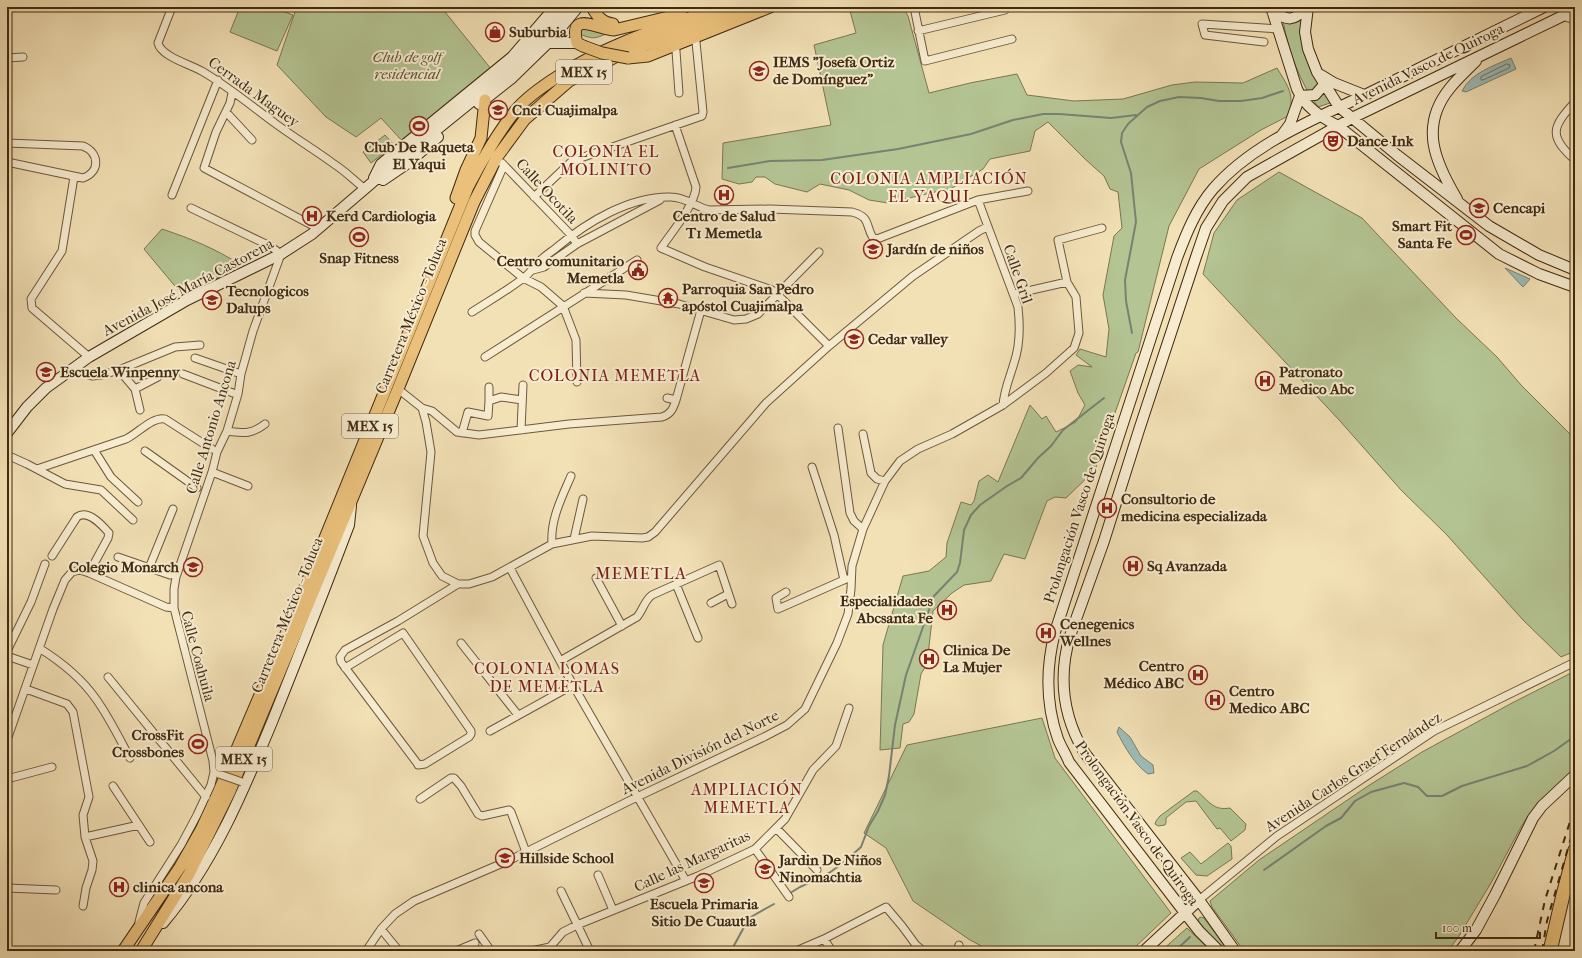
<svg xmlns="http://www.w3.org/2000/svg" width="1582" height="958" font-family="'IM FELL French Canon',serif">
	<rect width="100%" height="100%" fill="#f3e1b6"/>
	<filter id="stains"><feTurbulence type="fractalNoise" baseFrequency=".005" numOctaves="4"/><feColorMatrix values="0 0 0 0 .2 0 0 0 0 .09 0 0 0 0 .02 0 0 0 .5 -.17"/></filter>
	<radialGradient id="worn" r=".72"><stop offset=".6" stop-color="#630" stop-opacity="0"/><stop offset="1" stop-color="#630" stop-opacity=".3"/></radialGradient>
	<!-- green -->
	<path fill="#b4c493" stroke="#7a7752" d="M240 7H271L293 15 277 51 230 32Z
		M284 7H441L492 70 404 143 381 118 356 137 326 117 277 65 295 12Z
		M849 7H903L908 16 929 93 970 83 1017 74 1027 95 1074 101 1123 99 1172 85 1195 82 1243 83 1277 68C1287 85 1296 95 1288 116L1261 130 1199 169 1169 226 1138 352 1136 353 1095 470 1066 498 1055 497 1047 501 1025 559 1004 554 991 581 964 585 952 593 933 611 927 664 921 674 914 714 909 722 903 724 900 748 880 750 883 645 903 576 929 571 946 557 947 543 961 502 971 505 974 501 979 481 988 475 998 482 1030 405 1042 419 1046 416 1056 432 1076 422 1085 405 1078 393 1070 371 1078 365 1092 367 1076 355 1080 349 1106 357 1109 329 1103 295 1114 236 1122 228 1118 192 1110 189 1104 176 1085 159 1048 122 1035 131 1030 151 990 159 983 169 952 188 888 203 869 200 849 190 820 184 807 192 775 184 765 177H756L752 182 739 184 722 179 723 143 831 125 814 45 856 33Z
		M1302 20 1333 102 1318 107C1299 81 1289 52 1283 21Z
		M581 23 613 31C598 37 595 41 580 34Z
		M385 135 394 145 371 163 363 152Z
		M1279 172 1362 218 1456 318 1497 357 1522 386 1575 439V651L1561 657 1523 620 1446 534 1401 490 1340 421 1203 274 1214 233 1237 200Z
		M162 229C192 239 214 248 241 265L184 297 144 249Z
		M1575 671V770L1528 816 1521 827 1491 883 1459 936 1448 951H1244L1212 907 1210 901 1259 860 1368 786 1422 752 1512 703Z
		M1042 718 1055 758 1171 913 1131 951H991L970 940 913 901 886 848 864 833 907 745Z
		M1194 791H1197C1209 801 1213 811 1230 808L1246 824 1245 830 1231 841 1220 828 1217 829 1196 801 1186 802 1166 818V823L1165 825 1158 826 1155 824 1156 821 1160 816Z
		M1228 843 1231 846 1232 859 1207 876 1196 875 1181 858 1190 852 1201 864Z
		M1201 917 1204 918 1228 951H1224L1198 921 1199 918Z
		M1187 928 1211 951H1161Z"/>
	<!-- water -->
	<path fill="#9ebcb6" stroke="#788274" d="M1511 58 1516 69 1466 92 1462 91C1471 73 1493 66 1511 58Z
		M1505 268 1530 279 1523 287Z
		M1119 727 1130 737 1141 756 1153 765 1154 773 1148 774C1135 765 1124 746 1117 732Z"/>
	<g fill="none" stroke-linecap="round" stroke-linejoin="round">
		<!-- shore -->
		<path stroke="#6f7364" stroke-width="1" d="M1507 64 1510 65 1509 68 1483 80H1481V77Z"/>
		<!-- stream -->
		<path stroke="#788274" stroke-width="2" d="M728 168 770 161 822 160 898 149 971 134 1013 120 1043 114H1059L1111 118 1136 115
			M1132 333 1126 301 1125 280 1136 222 1131 173 1121 142 1122 133 1128 124 1147 107 1160 101 1179 97 1201 98 1219 101H1241L1262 98 1283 91
			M1264 870 1326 826 1341 818 1355 801 1371 792 1404 783 1418 787 1427 796H1442L1462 786 1527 766 1554 751 1575 736
			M790 893 800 887 829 873 843 863 861 847 869 826 878 811 885 795 889 776 895 725 906 675 934 596 957 572 960 563 964 530 971 515 980 505 1007 486 1021 478 1038 458 1051 446 1063 430 1104 398
			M731 951 749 918 774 904
			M1175 951 1190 937"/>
		<!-- street casing -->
		<g stroke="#6d583a" stroke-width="9">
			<path id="street" d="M172 7 158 43C161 57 193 65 205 73 230 88 253 107 276 124 295 138 315 150 334 164 345 171 355 181 365 189
				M914 7 925 61 1012 39
				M1562 16 1575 20
				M918 31 1005 10
				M1264 42 1205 35 1202 24 1278 29
				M676 51 679 93
				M7 58 23 57
				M232 93 230 103 216 132 204 168 319 229
				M1575 102C1552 127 1548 136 1575 160
				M226 112 252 140
				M675 125 696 187C695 205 671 233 661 248L705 267 772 290 777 294 829 346
				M7 143 83 146C100 153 100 172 83 178L7 162
				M502 163 571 235 577 244
				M504 165 475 231V235L479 242 523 278 541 287 563 306 576 340 577 382
				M74 177 62 251 31 299 32 308 89 357
				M172 195 218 80
				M534 197 572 161 702 116 703 112 696 42
				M978 200 1018 307C1020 325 1020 346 1014 363 1010 377 1004 390 1003 405
				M533 270 544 267 577 244 660 200
				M584 293 626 295 679 304 734 320 746 319 758 314 819 252
				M1014 294 1067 282
				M472 312C489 301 508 290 525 277 531 272 534 266 540 261 544 256 551 252 556 248 587 222 630 196 671 197 685 197 696 207 709 210L770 209 852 212C871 217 865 225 873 238L877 239 978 200 1028 191
				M485 357 637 260
				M195 358 241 374
				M71 370 92 376 102 375 119 370 175 347 200 345
				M119 370 135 389 140 410
				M183 374 233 393
				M489 387V401
				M135 389 158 377
				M398 389 422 408 426 422 431 452 423 536 433 563 442 576 458 584H469L492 577 552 544 592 536 642 538 648 537 655 532 766 403 829 346 913 276 979 231 987 227
				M667 398 676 400
				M422 408 432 411 457 432 479 435 569 424 662 417C671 414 673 409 676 400L701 310
				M838 428 850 513 854 521 863 529
				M521 430 523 385
				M227 431C243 433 251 435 265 424
				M462 433 468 412 488 416 489 401 501 397 522 400
				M863 434 871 473 877 479 885 481
				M94 450 111 477 138 502
				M145 451 197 488
				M7 455 27 464 65 484 101 490 133 520
				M812 467 834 535 844 580
				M37 469 126 439C137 434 153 416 165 419L212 449
				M212 472 248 486
				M574 539 583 499
				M552 544C550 520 562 497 571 476
				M52 556 77 517C88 509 102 525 109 533L108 538 89 573
				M118 557 170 575
				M149 568 173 509
				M510 568 573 685 686 881
				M596 578 622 626
				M676 584 698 638
				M786 592 776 598 778 609 846 579
				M711 603 728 594
				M174 608V589L176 577 212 472 217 452 227 431 238 394 241 374 253 331 281 254 270 246 191 208
				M461 643 518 715
				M39 648C60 661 82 679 96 699 109 717 119 738 130 758
				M7 651 31 602 45 564
				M7 656 33 665
				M560 661 637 617C643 610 644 601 652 595L719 565 732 604
				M345 668 403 633 471 731V734L469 737 425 764 418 765 417 763 341 662 340 657 345 650 398 621 458 584
				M108 677 206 797
				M26 689 67 704 73 712 89 797 83 815 85 837 93 861 92 870 86 888 83 906
				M490 731 573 685
				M7 740 53 609 65 580 72 572 80 570 89 573 166 607 174 608 213 761 214 772 211 785 197 815 181 845 144 903 139 922
				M7 779 52 767
				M113 786 150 842
				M420 799 451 778H454L461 786 478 814 482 816 509 810 511 812 526 852
				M777 829 817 870
				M85 837 139 825
				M755 849 789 897
				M598 875 613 910
				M7 888 56 890
				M561 891 590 951
				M1199 900 1277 836 1434 731 1575 662
				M381 929 399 951
				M479 934 491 951
				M824 939 832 951
				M366 951 381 929 395 914 414 901 510 860 637 797 764 737 787 725 805 709 837 643 848 614 851 589 852 566 863 529 885 481 900 461 918 449 952 434 1003 405 1046 373 1074 348 1079 333 1076 297 1067 282 1058 240 1102 228
				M456 951 475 943
				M531 951 550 947 563 932 577 925 698 876 755 849 785 819 813 770 836 746 849 708
				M796 951 824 939 886 907 902 926 916 945 923 951
				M957 951 959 945"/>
		</g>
		<!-- secondary casing -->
		<g stroke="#402a11" stroke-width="12">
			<path id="secondary" d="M1271 7 1297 89C1305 107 1321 117 1338 126L1499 254 1539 274 1575 287
				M1308 7 1305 32 1308 49 1317 72 1339 107 1397 155 1489 226 1539 255 1575 270
				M1272 11C1288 21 1294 22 1306 7
				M548 43H577
				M1321 75 1334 83 1364 95
				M479 104 512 78 548 43 578 7
				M1282 135 1290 124 1300 96 1315 95 1322 87 1324 82
				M374 178 381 164 512 57 555 7
				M383 180 408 163 438 137
				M1457 199C1435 162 1419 126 1450 88 1458 78 1467 70 1476 61
				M7 433 27 407 46 388 89 357 187 300 281 254 312 234 388 169 514 67 568 7
				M163 923C213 864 243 792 272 722 298 657 324 591 349 525L351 506
				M1144 951 1199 900
				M1219 951 1199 931 1185 913 1069 762C1066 754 1061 747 1058 739 1046 705 1046 667 1055 632L1177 258C1186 234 1196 209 1213 189 1253 143 1313 120 1367 94 1426 65 1485 36 1544 7
				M1235 951 1199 900 1084 752C1063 716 1058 677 1070 636L1104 541 1139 430 1196 257 1206 228 1223 201 1247 177 1352 118 1575 10
				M1460 951 1476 930 1495 895 1533 818 1542 806 1575 775"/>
		</g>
		<!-- primary casing -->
		<g stroke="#402a11" stroke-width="13">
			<path id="primary" d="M592 7C597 16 602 23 613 24
				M583 46 577 43C568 9 599 30 614 30L681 14
				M628 58 648 56 770 7
				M456 198 466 170 481 138 485 100
				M123 951 180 867 201 830 219 791 283 641 468 187C482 160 497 133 516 110 527 97 543 86 557 77 607 44 664 27 721 7
				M141 951 189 874 230 791 398 389 474 202 497 157 525 119 569 81 617 56 744 7"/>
		</g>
		<!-- highway casing -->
		<g stroke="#402a11" stroke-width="15">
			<path id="highway" d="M1550 951 1563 895 1575 850"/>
		</g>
		<!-- street -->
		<use href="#street" stroke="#f7ecd0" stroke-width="7"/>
		<!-- secondary -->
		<use href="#secondary" stroke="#f7ecd0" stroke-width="10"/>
		<!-- primary -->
		<use href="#primary" stroke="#eac07b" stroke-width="11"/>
		<!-- highway -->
		<use href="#highway" stroke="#eac07b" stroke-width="13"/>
		<!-- rail -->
		<path stroke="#402a11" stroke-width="2" stroke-dasharray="7 7" stroke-linecap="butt" d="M1534 951 1545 900 1575 806
			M1542 951 1547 921 1575 824"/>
		<!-- street-bridge casing -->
		<g stroke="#6d583a" stroke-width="9" stroke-linecap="butt">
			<path id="street-bridge" d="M219 774 242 782"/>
		</g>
		<!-- primary-bridge casing -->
		<g stroke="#402a11" stroke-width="13" stroke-linecap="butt">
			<path id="primary-bridge" d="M583 46 602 53 628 58"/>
		</g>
		<!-- street-bridge -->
		<use href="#street-bridge" stroke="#f7ecd0" stroke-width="7"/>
		<!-- primary-bridge -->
		<use href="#primary-bridge" stroke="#eac07b" stroke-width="11"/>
	</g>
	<!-- icons -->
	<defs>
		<g id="shop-ring" transform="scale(1)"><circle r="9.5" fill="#f7ecd0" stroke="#8f2418" stroke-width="1.5"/><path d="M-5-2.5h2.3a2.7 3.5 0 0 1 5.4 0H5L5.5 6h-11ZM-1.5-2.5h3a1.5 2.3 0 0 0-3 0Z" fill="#8f2418"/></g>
		<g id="school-ring" transform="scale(1)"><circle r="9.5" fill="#f7ecd0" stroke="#8f2418" stroke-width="1.5"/><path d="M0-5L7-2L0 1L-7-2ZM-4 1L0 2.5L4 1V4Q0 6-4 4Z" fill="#8f2418"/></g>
		<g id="university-ring" transform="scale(1)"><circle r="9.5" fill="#f7ecd0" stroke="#8f2418" stroke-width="1.5"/><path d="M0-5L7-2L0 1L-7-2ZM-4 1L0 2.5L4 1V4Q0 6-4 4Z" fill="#8f2418"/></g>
		<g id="stadium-ring" transform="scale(1)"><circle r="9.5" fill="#f7ecd0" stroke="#8f2418" stroke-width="1.5"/><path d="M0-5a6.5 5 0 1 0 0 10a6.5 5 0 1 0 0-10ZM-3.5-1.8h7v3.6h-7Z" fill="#8f2418"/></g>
		<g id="theatre-ring" transform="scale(1)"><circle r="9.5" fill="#f7ecd0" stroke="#8f2418" stroke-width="1.5"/><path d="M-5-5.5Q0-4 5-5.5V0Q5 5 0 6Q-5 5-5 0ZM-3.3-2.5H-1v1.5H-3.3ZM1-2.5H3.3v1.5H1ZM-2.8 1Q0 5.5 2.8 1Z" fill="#8f2418"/></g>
		<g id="hospital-ring" transform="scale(1)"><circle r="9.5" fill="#f7ecd0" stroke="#8f2418" stroke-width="1.5"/><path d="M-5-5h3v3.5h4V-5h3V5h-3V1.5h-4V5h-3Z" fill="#8f2418"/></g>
		<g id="civic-ring" transform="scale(1)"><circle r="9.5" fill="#f7ecd0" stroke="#8f2418" stroke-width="1.5"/><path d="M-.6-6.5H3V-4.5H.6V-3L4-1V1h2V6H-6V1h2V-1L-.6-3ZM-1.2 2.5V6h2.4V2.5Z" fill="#8f2418"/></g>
		<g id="temple-ring" transform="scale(1)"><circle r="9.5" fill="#f7ecd0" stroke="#8f2418" stroke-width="1.5"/><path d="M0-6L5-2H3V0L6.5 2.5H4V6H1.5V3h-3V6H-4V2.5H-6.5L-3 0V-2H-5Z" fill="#8f2418"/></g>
	</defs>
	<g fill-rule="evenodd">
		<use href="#shop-ring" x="495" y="32"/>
		<use href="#school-ring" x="759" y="71"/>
		<use href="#university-ring" x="498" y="110"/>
		<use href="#stadium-ring" x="419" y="126"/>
		<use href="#theatre-ring" x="1333" y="141"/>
		<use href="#hospital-ring" x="724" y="195"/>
		<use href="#university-ring" x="1479" y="208"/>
		<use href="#hospital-ring" x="312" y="216"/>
		<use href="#stadium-ring" x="1466" y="235"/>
		<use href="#stadium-ring" x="359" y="237"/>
		<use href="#school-ring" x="873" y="249"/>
		<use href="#civic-ring" x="638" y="270"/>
		<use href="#temple-ring" x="668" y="298"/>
		<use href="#university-ring" x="212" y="300"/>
		<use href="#school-ring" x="854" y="339"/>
		<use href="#school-ring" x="46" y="372"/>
		<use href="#hospital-ring" x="1265" y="381"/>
		<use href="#hospital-ring" x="1107" y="508"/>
		<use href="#hospital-ring" x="1133" y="566"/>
		<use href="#school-ring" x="193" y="567"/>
		<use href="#hospital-ring" x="947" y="610"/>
		<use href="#hospital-ring" x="1046" y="633"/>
		<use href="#hospital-ring" x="929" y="659"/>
		<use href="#hospital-ring" x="1198" y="675"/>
		<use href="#hospital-ring" x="1215" y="700"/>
		<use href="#stadium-ring" x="198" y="744"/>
		<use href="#school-ring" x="505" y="858"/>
		<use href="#school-ring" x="765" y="869"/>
		<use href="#school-ring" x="704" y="883"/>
		<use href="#hospital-ring" x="119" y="887"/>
	</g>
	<g text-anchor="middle" stroke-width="4" stroke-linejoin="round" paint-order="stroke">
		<!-- shield labels -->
		<g fill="#f7ecd0" stroke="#77644a" stroke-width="1">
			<rect x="556" y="60" width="56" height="24" rx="3"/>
			<rect x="342" y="414" width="56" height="24" rx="3"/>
			<rect x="216" y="747" width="56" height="24" rx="3"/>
		</g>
		<g font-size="14" font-weight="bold" fill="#402a11">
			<text x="584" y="77">MEX 15</text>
			<text x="370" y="431">MEX 15</text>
			<text x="244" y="764">MEX 15</text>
		</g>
		<!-- poi labels -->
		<g font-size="15" font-weight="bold" fill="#402a11" stroke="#f7ecd0" text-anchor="start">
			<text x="509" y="37">Suburbia</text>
			<text x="773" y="67">IEMS "Josefa Ortiz<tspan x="773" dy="17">de Domínguez"</tspan></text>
			<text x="512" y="115">Cnci Cuajimalpa</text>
			<text x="1347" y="146">Dance Ink</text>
			<text x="419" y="152" text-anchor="middle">Club De Raqueta<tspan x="419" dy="17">El Yaqui</tspan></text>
			<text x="1493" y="213">Cencapi</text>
			<text x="326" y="221">Kerd Cardiologia</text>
			<text x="724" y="221" text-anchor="middle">Centro de Salud<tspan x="724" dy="17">T1 Memetla</tspan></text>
			<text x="1452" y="231" text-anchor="end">Smart Fit<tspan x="1452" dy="17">Santa Fe</tspan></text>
			<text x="887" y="254">Jardín de niños</text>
			<text x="359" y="263" text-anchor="middle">Snap Fitness</text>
			<text x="624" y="266" text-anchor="end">Centro comunitario<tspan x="624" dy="17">Memetla</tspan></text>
			<text x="682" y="294">Parroquia San Pedro<tspan x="682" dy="17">apóstol Cuajimalpa</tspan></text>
			<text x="226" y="296">Tecnologicos<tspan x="226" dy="17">Dalups</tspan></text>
			<text x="868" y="344">Cedar valley</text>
			<text x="60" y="377">Escuela Winpenny</text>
			<text x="1279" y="377">Patronato<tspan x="1279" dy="17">Medico Abc</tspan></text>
			<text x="1121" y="504">Consultorio de<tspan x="1121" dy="17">medicina especializada</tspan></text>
			<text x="1147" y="571">Sq Avanzada</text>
			<text x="179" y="572" text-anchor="end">Colegio Monarch</text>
			<text x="933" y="606" text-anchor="end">Especialidades<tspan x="933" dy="17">Abcsanta Fe</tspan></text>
			<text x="1060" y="629">Cenegenics<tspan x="1060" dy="17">Wellnes</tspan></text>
			<text x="943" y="655">Clinica De<tspan x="943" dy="17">La Mujer</tspan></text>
			<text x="1184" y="671" text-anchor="end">Centro<tspan x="1184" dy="17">Médico ABC</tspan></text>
			<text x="1229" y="696">Centro<tspan x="1229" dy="17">Medico ABC</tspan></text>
			<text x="184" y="740" text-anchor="end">CrossFit<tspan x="184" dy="17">Crossbones</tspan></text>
			<text x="519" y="863">Hillside School</text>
			<text x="779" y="865">Jardin De Niños<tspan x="779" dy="17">Ninomachtia</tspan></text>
			<text x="133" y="892">clinica ancona</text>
			<text x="704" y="909" text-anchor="middle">Escuela Primaria<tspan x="704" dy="17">Sitio De Cuautla</tspan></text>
		</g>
		<!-- park labels -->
		<g font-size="15" font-style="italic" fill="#5d5032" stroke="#f7ecd0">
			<text x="407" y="62">Club de golf<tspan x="407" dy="17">residencial</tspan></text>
		</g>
		<!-- street labels -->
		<g font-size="15" fill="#402a11" stroke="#f7ecd0">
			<text transform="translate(1428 64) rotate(-26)" y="5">Avenida Vasco de Quiroga</text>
			<text transform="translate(254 92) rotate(36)" y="5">Cerrada Maguey</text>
			<text transform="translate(547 191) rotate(47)" y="5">Calle Ocotila</text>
			<text transform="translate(1018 274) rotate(71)" y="5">Calle Gril</text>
			<text transform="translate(188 287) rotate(-28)" y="5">Avenida José María Castorena</text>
			<text transform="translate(411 316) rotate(-68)" y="5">Carretera México - Toluca</text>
			<text transform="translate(211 427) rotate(-73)" y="5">Calle Antonio Ancona</text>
			<text transform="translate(1079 508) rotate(-72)" y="5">Prolongación Vasco de Quiroga</text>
			<text transform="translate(287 615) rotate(-68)" y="5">Carretera México - Toluca</text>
			<text transform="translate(198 656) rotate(75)" y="5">Calle Coahuila</text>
			<text transform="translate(700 752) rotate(-26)" y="5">Avenida División del Norte</text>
			<text transform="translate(1353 772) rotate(-33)" y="5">Avenida Carlos Graef Fernández</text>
			<text transform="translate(1137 823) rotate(54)" y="5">Prolongación Vasco de Quiroga</text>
			<text transform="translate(692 861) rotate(-25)" y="5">Calle las Margaritas</text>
		</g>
		<!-- neighbourhood labels -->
		<g font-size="16" letter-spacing="1" fill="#7a1f14" stroke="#f7ecd0">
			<text x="606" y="157">COLONIA EL<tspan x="606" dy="18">MOLINITO</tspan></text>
			<text x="929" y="184">COLONIA AMPLIACIÓN<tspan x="929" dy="18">EL YAQUI</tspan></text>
			<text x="615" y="381">COLONIA MEMETLA</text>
			<text x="547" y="674">COLONIA LOMAS<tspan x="547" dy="18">DE MEMETLA</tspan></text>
			<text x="747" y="795">AMPLIACIÓN<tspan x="747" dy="18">MEMETLA</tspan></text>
		</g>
		<!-- quarter labels -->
		<g font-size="17" letter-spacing="1" fill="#7a1f14" stroke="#f7ecd0">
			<text x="641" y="579">MEMETLA</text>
		</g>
	</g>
	<!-- margin -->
	<rect width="1582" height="958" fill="none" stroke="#f3e1b6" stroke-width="24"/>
	<rect x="8" y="8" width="1566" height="942" fill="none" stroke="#402a11" stroke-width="2"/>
	<rect x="12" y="12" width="1558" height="934" fill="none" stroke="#402a11"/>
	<!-- scale -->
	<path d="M1436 932v6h104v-6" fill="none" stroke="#402a11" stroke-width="2"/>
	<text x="1442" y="932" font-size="12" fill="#402a11" stroke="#f7ecd0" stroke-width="3" paint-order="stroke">100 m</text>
	<rect width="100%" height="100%" filter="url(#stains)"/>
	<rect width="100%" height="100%" fill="url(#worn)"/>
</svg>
